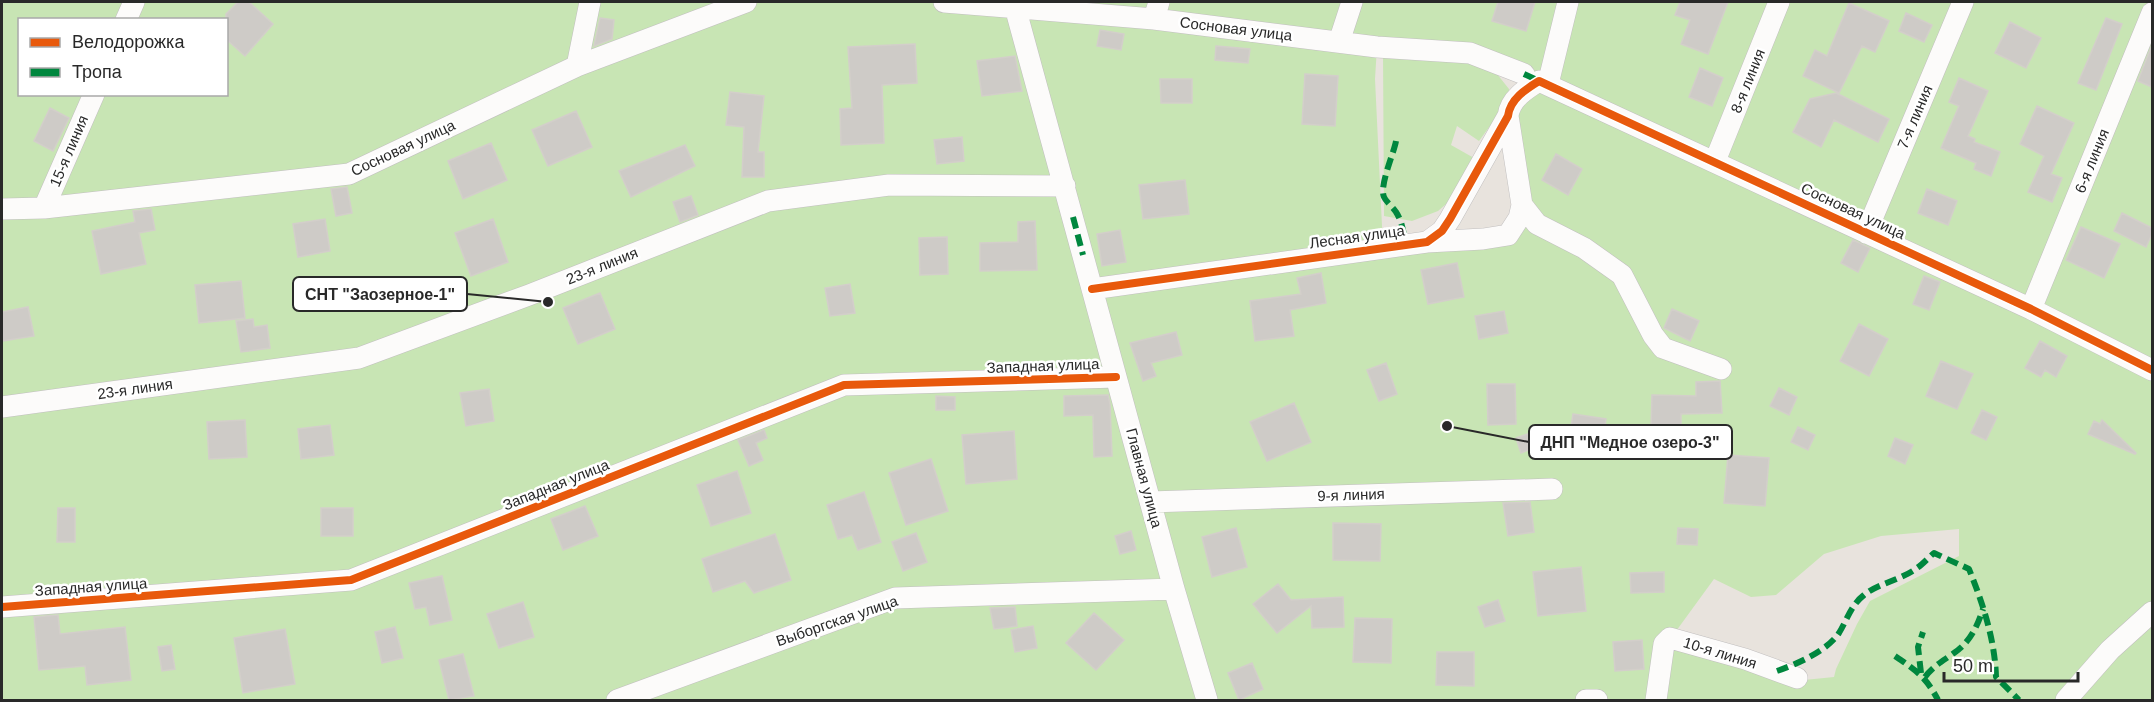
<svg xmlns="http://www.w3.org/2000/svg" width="2154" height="702" font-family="Arial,sans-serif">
	<rect width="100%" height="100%" fill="#e8e3dd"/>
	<!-- green -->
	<path fill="#c8e5b4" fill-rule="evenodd" d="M2 2H2152V700H2ZM20 20H226V94H20ZM1377 47 1470 53 1539 81 1509 126 1519 218 1483 239 1383 247 1375 79ZM1959 529V556L1870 601 1857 624 1836 669 1834 677 1804 680 1671 638 1714 579 1751 597 1776 595 1824 554 1881 536Z
		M1383 53 1456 56 1493 69 1509 89 1508 101 1479 141 1457 126 1451 145 1474 158 1460 192 1438 211 1412 221 1384 216Z"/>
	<!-- building -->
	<path fill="#cecbc7" stroke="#d3cfca" stroke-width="1.5" d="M238 2H249L273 24 245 56 226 39V14Z
		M1498 2H1535L1526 31 1492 21Z
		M1680 2H1728L1708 54 1681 44 1690 20 1675 15Z
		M1849 3 1889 21 1875 52 1862 46 1839 93 1803 76 1815 50 1827 56Z
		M1906 13 1932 25 1924 42 1899 31Z
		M600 18 614 20 612 39 594 46Z
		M2106 18 2122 24 2096 90 2078 83Z
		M2010 22 2041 38 2026 68 1995 53Z
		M1100 30 1124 34 1121 50 1097 46Z
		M915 44 917 83 882 85 884 143 841 145 840 109 852 108 848 47Z
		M2152 45V87L2138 81Z
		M1216 46 1250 49 1248 63 1215 60Z
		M1015 56 1022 91 982 96 977 61Z
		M1700 68 1723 78 1712 106 1689 97Z
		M1305 74 1338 76 1335 126 1302 124Z
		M1959 78 1988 91 1968 136 1975 139 1974 142 2000 152 1991 176 1974 169 1976 163 1941 148 1959 106 1949 102Z
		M1160 79H1192V103H1161Z
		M730 92 764 96 758 152H764V177H742L744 127 726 125Z
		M1836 93 1889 119 1878 142 1834 120 1821 147 1793 132 1810 99Z
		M2037 106 2074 123 2051 174 2062 178 2052 202 2028 192 2044 156 2020 144Z
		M50 108 69 118 53 151 34 141Z
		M576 111 592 147 548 166 532 130Z
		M962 137 964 161 937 164 934 140Z
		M491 143 507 180 463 199 448 161Z
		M685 145 695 166 631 197 619 171Z
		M1556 154 1582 169 1568 195 1542 180Z
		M1185 180 1189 214 1143 219 1139 185Z
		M347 187 352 213 336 216 331 189Z
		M1927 189 1957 201 1948 225 1918 213Z
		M691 196 698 215 680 222 673 202Z
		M151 209 155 230 139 233 146 264 101 274 92 231 135 222 133 211Z
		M2122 213 2152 228V234L2146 247 2114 231Z
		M325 219 330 251 298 257 293 224Z
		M493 219 508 262 471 276 455 233Z
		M1035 221 1037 270 980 271V243L1018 242V222Z
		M2081 227 2120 244 2104 278 2066 260Z
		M1120 230 1126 262 1102 266 1097 234Z
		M947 237 948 274 920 275 919 238Z
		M1853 240 1870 248 1858 272 1841 263Z
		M1457 263 1464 297 1428 304 1421 270Z
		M1321 273 1326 303 1290 310 1294 336 1255 341 1250 301 1301 294 1297 278Z
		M1924 276 1940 282 1929 310 1913 304Z
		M241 281 245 318 199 323 195 285Z
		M850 284 855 313 830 316 825 288Z
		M600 293 615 329 578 344 563 308Z
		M28 307 34 336 2 341V312Z
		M1672 309 1699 321 1690 341 1664 328Z
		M1504 311 1508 333 1479 339 1475 316Z
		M253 319 254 327 267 325 270 348 241 352 236 321Z
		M1859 324 1888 339 1869 376 1840 361Z
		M1176 332 1182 355 1151 363 1156 376 1143 381 1130 343Z
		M2040 341 2067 356 2056 377 2045 370 2041 377 2025 368Z
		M1941 361 1973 374 1957 409 1926 396Z
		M1386 363 1397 394 1379 401 1367 370Z
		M1720 381 1722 413 1681 414V429L1651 428 1652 395 1696 396V382Z
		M1487 384H1515L1516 424 1488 425Z
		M1779 388 1797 397 1789 415 1770 406Z
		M489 389 494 421 466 426 460 393Z
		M1108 395 1110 404 1112 456 1094 457 1093 415 1064 416V396Z
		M936 396 955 397V410H936Z
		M1294 403 1311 442 1267 461 1250 422Z
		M1982 410 1997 417 1986 440 1971 433Z
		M1573 414 1606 419 1601 452 1568 447Z
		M245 420 247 457 209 459 207 422Z
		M2102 420 2136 453 2135 454 2088 434 2094 421 2100 424Z
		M330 425 334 455 301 459 298 429Z
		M1798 427 1815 435 1808 450 1791 442Z
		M764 430 767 438 756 443 763 460 749 466 738 440Z
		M1014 431 1017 479 966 484 962 435Z
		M1533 432 1538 446 1521 453 1516 438Z
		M1895 438 1913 445 1905 464 1888 456Z
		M1728 455 1769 458 1765 506 1724 503Z
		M931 459 948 511 906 525 889 473Z
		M737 471 751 513 711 526 697 485Z
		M864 492 881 542 858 550 852 535 838 539 827 505Z
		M1530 502 1534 532 1508 536 1503 503Z
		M585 506 598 536 563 550 551 519Z
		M58 508H75V542H57Z
		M321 508H353V536H321Z
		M1333 523 1381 524 1380 561 1333 560Z
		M1236 528 1247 567 1212 577 1202 537Z
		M1678 528 1698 529 1697 545 1677 544Z
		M1131 531 1136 550 1120 554 1115 536Z
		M916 533 927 562 903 571 892 542Z
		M775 534 791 580 754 593 745 581 713 592 702 559Z
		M1581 567 1586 611 1538 616 1533 572Z
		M1664 572V592L1631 593 1630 573Z
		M442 576 452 620 430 625 426 607 415 609 409 583Z
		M1278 584 1291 600 1343 597 1344 627 1312 628 1311 606 1277 633 1253 604Z
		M1498 600 1505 621 1485 627 1478 607Z
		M523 602 534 637 499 648 487 614Z
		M1015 607 1017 626 994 629 990 608Z
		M1094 613 1124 640 1096 670 1066 643Z
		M58 615 60 634 125 627 131 680 87 685 85 666 39 670 34 617Z
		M1355 618 1392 619 1391 663 1353 662Z
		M1033 626 1037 648 1015 652 1011 630Z
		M395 627 403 658 382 663 375 632Z
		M285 629 295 684 243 693 234 638Z
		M1642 640 1644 669 1615 671 1613 642Z
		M171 645 175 669 162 671 158 647Z
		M1437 652H1474V686L1436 685Z
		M463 654 474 696 449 700 439 660Z
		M1252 663 1263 689 1239 700 1228 673Z"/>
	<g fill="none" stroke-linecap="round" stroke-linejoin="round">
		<!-- street casing -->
		<g stroke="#c1bfbf" stroke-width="22">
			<path id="street" d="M944 2 1154 19 1377 47 1470 53 1524 74
				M1015 7 1174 589 1207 700
				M1154 19 1159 2
				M126 20 134 2
				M1339 42 1352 2
				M577 66 590 2
				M1548 84 1568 2
				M1715 161 1779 2
				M1522 205 1537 224 1584 248 1622 275 1653 335 1663 348 1721 369
				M44 208 94 94
				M2 209 44 208 349 174 577 66 746 2
				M1866 233 1963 2
				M1427 242 1483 239 1508 235 1519 218 1522 205 1508 116
				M1092 289 1427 242 1442 231 1450 219 1508 116C1510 99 1526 89 1539 81L2031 309 2152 370
				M2031 309 2152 13
				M2 407 359 358 529 295 768 201 889 185 1065 186
				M1150 502 1552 489
				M2 607 351 580 844 385 1116 377
				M617 700 895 598 1174 589
				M1586 700H1597
				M1656 700 1664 644 1670 638 1745 659 1797 678
				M2066 700 2110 650 2152 612"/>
		</g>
		<!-- street -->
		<use href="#street" stroke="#fcfbfa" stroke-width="21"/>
		<!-- quiet -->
		<path stroke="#00873e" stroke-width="6" stroke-dasharray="12 6" stroke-linecap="butt" d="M1524 74 1539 81
			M1396 141C1394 153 1379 186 1384 197 1386 202 1393 207 1396 212 1402 221 1404 233 1405 244
			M1073 217 1083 255
			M1895 656C1917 671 1926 677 1938 700
			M1777 671C1797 664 1827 651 1839 633 1847 620 1851 605 1864 595 1879 583 1901 580 1917 568 1923 564 1928 558 1934 553L1969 569C1983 604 1995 640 1996 677L2019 700
			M1921 673 1918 647 1923 632
			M1925 677C1933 666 1943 661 1954 653 1970 642 1977 627 1983 609"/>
		<!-- cycleway casing -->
		<g stroke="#fff" stroke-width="11">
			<path id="cycleway" d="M1092 289 1427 242 1442 231 1450 219 1508 116C1510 99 1526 89 1539 81L2031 309 2152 370
				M2 607 351 580 844 385 1116 377"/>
		</g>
		<!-- cycleway -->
		<use href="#cycleway" stroke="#e8590c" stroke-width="8"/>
	</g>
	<g text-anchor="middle" stroke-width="5" stroke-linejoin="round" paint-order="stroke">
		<!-- street labels -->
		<g font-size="15" fill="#292929" stroke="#fff">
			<text transform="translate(1236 29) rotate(7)" y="5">Сосновая улица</text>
			<text transform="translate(1748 81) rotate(-68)" y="5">8-я линия</text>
			<text transform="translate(1915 117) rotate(-67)" y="5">7-я линия</text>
			<text transform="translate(403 148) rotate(-25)" y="5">Сосновая улица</text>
			<text transform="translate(69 151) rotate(-67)" y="5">15-я линия</text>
			<text transform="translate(2092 161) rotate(-68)" y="5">6-я линия</text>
			<text transform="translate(1853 211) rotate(25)" y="5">Сосновая улица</text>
			<text transform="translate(1357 237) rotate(-8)" y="5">Лесная улица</text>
			<text transform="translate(602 266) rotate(-22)" y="5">23-я линия</text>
			<text transform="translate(1043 366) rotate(-2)" y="5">Западная улица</text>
			<text transform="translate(135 389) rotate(-8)" y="5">23-я линия</text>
			<text transform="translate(1144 478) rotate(75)" y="5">Главная улица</text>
			<text transform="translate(556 485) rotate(-22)" y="5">Западная улица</text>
			<text transform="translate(1351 495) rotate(-2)" y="5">9-я линия</text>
			<text transform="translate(91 587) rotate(-4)" y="5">Западная улица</text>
			<text transform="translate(837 621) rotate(-19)" y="5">Выборгская улица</text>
			<text transform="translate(1720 653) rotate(17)" y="5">10-я линия</text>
		</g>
	</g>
	<!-- callouts -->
	<path fill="none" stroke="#292929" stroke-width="2" d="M548 302L467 294M1447 426L1529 442"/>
	<g fill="#292929" stroke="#fff" stroke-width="2">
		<circle cx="548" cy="302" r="6"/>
		<circle cx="1447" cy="426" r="6"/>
	</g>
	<g fill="#fff" stroke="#292929" stroke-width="2">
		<rect x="293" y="277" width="174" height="34" rx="6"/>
		<rect x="1529" y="425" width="203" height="34" rx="6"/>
	</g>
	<g font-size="16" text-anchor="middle" font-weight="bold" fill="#292929">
		<text x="380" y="300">СНТ "Заозерное-1"</text>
		<text x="1630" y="448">ДНП "Медное озеро-3"</text>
	</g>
	<!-- border -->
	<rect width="2154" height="702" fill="none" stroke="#292929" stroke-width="6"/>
	<!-- legend -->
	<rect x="18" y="18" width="210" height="78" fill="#ffffff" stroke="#a9a9a9" stroke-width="1.5"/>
	<rect x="30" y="38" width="30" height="9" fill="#e8590c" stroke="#a9a9a9" stroke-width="1.5"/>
	<text x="72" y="48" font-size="18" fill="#292929">Велодорожка</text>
	<rect x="30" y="68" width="30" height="9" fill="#00873e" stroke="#a9a9a9" stroke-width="1.5"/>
	<text x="72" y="78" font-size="18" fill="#292929">Тропа</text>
	<!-- scale -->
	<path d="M1944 672v9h134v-9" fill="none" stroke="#292929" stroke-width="3"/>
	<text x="1953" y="672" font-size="18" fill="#292929" stroke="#ffffff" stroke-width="4.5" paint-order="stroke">50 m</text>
</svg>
